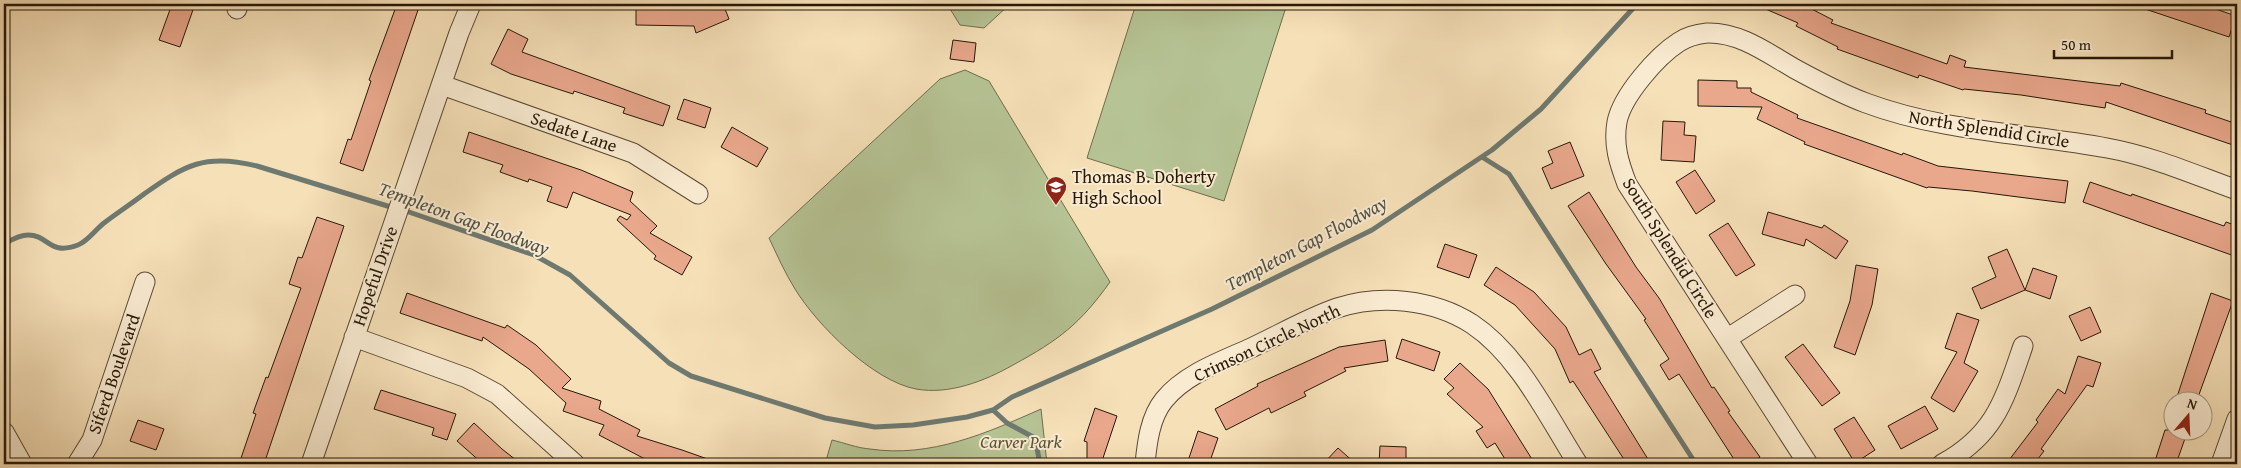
<svg xmlns="http://www.w3.org/2000/svg" width="2241" height="468" font-family="'Gentium Book Plus',serif">
	<rect width="100%" height="100%" fill="#f6e0b8"/>
	<filter id="stains"><feTurbulence type="fractalNoise" baseFrequency=".004" numOctaves="4"/><feColorMatrix values="0 0 0 0 .2 0 0 0 0 .09 0 0 0 0 .02 0 0 0 .5 -.17"/></filter>
	<radialGradient id="worn" r=".72"><stop offset=".6" stop-color="#630" stop-opacity="0"/><stop offset="1" stop-color="#630" stop-opacity=".3"/></radialGradient>
	<!-- green -->
	<path fill="#b6c394" stroke="#6e6d4e" d="M947 4H1010L984 28 960 25Z
		M1136 4H1287L1224 201 1087 158Z
		M965 70 989 81 1110 282C1080 324 1059 340 1013 365 985 381 949 395 916 389 873 381 817 325 795 289 785 273 777 255 769 238L940 79Z
		M1041 409 1047 464H825L832 440C845 443 857 448 870 449 931 458 987 433 1041 409Z"/>
	<g fill="none" stroke-linecap="round" stroke-linejoin="round">
		<!-- stream -->
		<path stroke="#6e7970" stroke-width="5" d="M1482 157 1509 174 1696 464
			M403 210 534 255 570 275 669 363 691 376 825 418 875 427 913 425 967 417 993 410 1012 397 1212 309 1372 230 1492 150 1541 109 1637 4
			M4 244C11 240 19 235 28 235 49 235 49 256 78 245 88 241 95 230 104 223 117 213 131 204 144 194 185 165 205 153 257 166L394 208
			M993 410 1007 423 1035 438 1040 464"/>
	</g>
	<!-- building -->
	<path fill="#e9a78c" stroke="#271707" d="M172 4H195L180 47 159 40Z
		M397 4 418 10 363 171 340 163 348 139 351 140 371 81 369 80Z
		M636 4H723L729 19 696 33 694 26 636 25Z
		M1754 4H1802L1833 20 1831 23 1947 64 1950 55 1966 61 1964 67 2120 86 2121 83 2206 110 2205 113 2237 124V132L2233 145 2106 102 2105 108 2021 95 1964 89 1963 90 1919 75 1918 78 1837 49 1838 47 1796 26 1798 23Z
		M2137 4H2201L2236 16 2229 37 2136 6Z
		M508 29 528 39 522 52 670 106 663 126 623 113 625 108 574 91 573 94 511 74 491 64Z
		M953 40 976 43 974 62 950 59Z
		M1698 80 1737 81V88H1751V92L1798 115 1797 118 1902 155 1903 153 1938 166 2068 181 2065 203 1972 191 1928 187 1927 188 1804 144 1805 142 1757 119 1762 107 1698 106Z
		M684 99 711 108 705 128 677 119Z
		M1663 121 1685 122 1684 135 1696 136 1694 162 1661 160Z
		M732 127 768 148 757 167 721 147Z
		M469 132 581 170 633 192 630 201 657 226 650 233 692 257 682 275 654 259 656 256 617 220 620 216 627 220 631 215 573 192 567 208 547 201 552 187 529 179 528 182 500 172 503 165 463 152Z
		M1570 142 1584 176 1551 189 1542 168 1553 163 1548 151Z
		M1695 170 1715 201 1696 214 1676 182Z
		M2090 182 2131 196 2132 194 2224 226 2226 222 2237 226V257L2083 202Z
		M1589 192 1636 267 1659 298 1712 388 1714 387 1730 411 1728 412 1760 457 1750 464H1737L1679 374 1669 380 1660 365 1669 359 1644 320 1646 319 1606 264 1568 206Z
		M1768 212 1822 228 1824 225 1848 241 1836 259 1806 239 1804 246 1762 234Z
		M317 217 344 226 264 464H239L256 414 253 413 266 377 268 378 301 288 289 284 298 257 302 258Z
		M1728 223 1755 265 1736 276 1709 235Z
		M1445 244 1477 255 1469 278 1437 267Z
		M2007 249 2025 290 1981 309 1972 288 1996 277 1988 257Z
		M1856 265 1878 269 1872 305 1855 355 1834 347 1850 301Z
		M1496 267 1534 292 1566 327 1579 355 1591 349 1601 369 1594 372 1651 464H1627L1573 381 1570 383 1555 349 1515 305 1484 285Z
		M2033 268 2057 276 2050 299 2025 290Z
		M407 293 505 328 507 325 536 345 571 379 562 388 601 401 599 409 640 430 637 436 682 450 716 462V464H663L643 458 599 435 604 425 563 411 566 403 529 369 483 337 482 341 400 313Z
		M2211 293 2233 301 2197 400H2176Z
		M2090 307 2101 332 2081 341 2069 316Z
		M1957 313 1979 320 1964 363 1978 371 1954 412 1931 398 1957 352 1945 348Z
		M1402 339 1440 352 1434 371 1396 358Z
		M1385 340 1388 361 1344 368 1346 371 1304 392 1306 396 1271 413 1269 408 1226 430 1215 409 1258 386 1257 384 1339 347Z
		M1803 344 1840 393 1822 406 1785 357Z
		M2078 356 2101 363 2093 387 2087 385 2041 449 2044 451 2034 464H2006L2038 422 2036 420 2058 389 2065 394Z
		M1460 363 1488 389 1535 464H1508L1495 443 1487 448 1476 431 1483 427 1447 394 1454 388 1444 379Z
		M381 390 456 414 447 440 432 435 434 428 374 409Z
		M1925 406 1938 429 1901 449 1888 426Z
		M1095 408 1117 416 1101 464H1087V442L1084 441Z
		M1854 417 1875 450 1855 463 1834 429Z
		M138 420 164 429 156 450 130 441Z
		M474 423 502 449 521 464H483L457 441Z
		M2165 430H2188L2176 464H2154Z
		M1198 431 1218 438 1209 464H1187Z
		M1380 446 1406 447V464H1379Z
		M1338 448 1356 464H1323Z"/>
	<g fill="none" stroke-linecap="round" stroke-linejoin="round">
		<!-- minor casing -->
		<g stroke="#5b4933" stroke-width="21">
			<path id="minor" d="M237 9 238 4
				M442 85 633 153 698 194
				M354 337 467 378 497 394 575 464
				M1728 338 1795 295
				M4 432 22 464
				M77 464 92 440 145 282
				M311 464 459 33 471 4
				M1145 464C1147 443 1150 417 1164 400 1185 374 1222 361 1251 348 1279 335 1308 318 1337 308 1380 294 1433 299 1472 324 1519 355 1548 417 1578 464
				M1808 464 1627 184C1619 163 1613 145 1617 122 1622 96 1657 56 1679 42 1688 36 1697 34 1707 33 1741 32 1770 55 1797 70 1819 82 1842 94 1866 103 1944 132 2026 133 2107 148 2152 156 2195 175 2237 190
				M1942 464C1995 435 2004 401 2023 346
				M2221 464 2237 419"/>
		</g>
		<!-- minor -->
		<use href="#minor" stroke="#f9ebd1" stroke-width="19"/>
	</g>
	<!-- icons -->
	<defs>
		<g id="school-pin" transform="scale(1.125)"><path d="M0 17L-7.5 6A9.5 9.5 0 1 1 7.5 6Z" fill="#8f2418" stroke="#f9ebd1"/><path d="M0-5L7-2L0 1L-7-2ZM-4 1L0 2.5L4 1V4Q0 6-4 4Z" fill="#fff"/></g>
	</defs>
	<g fill-rule="evenodd">
		<use href="#school-pin" x="1056" y="187"/>
	</g>
	<g text-anchor="middle" stroke-width="4" stroke-linejoin="round" paint-order="stroke">
		<!-- street labels -->
		<g font-size="18" fill="#271707" stroke="#f9ebd1">
			<text transform="translate(1989 129) rotate(9)" y="6">North Splendid Circle</text>
			<text transform="translate(574 132) rotate(19)" y="6">Sedate Lane</text>
			<text transform="translate(1670 248) rotate(58)" y="6">South Splendid Circle</text>
			<text transform="translate(375 276) rotate(-71)" y="6">Hopeful Drive</text>
			<text transform="translate(1267 343) rotate(-25)" y="6">Crimson Circle North</text>
			<text transform="translate(114 374) rotate(-71)" y="6">Siferd Boulevard</text>
		</g>
		<!-- poi labels -->
		<g font-size="18" fill="#271707" stroke="#f9ebd1" text-anchor="start">
			<text x="1072" y="183">Thomas B. Doherty<tspan x="1072" dy="21">High School</tspan></text>
		</g>
		<!-- park labels -->
		<g font-size="18" font-style="italic" fill="#595338" stroke="#f9ebd1">
			<text x="1021" y="448">Carver Park</text>
		</g>
		<!-- water labels -->
		<g font-size="19" font-style="italic" fill="#515044" stroke="#f9ebd1">
			<text transform="translate(464 218) rotate(20)" y="7">Templeton Gap Floodway</text>
			<text transform="translate(1306 243) rotate(-28)" y="7">Templeton Gap Floodway</text>
		</g>
	</g>
	<!-- margin -->
	<rect width="2241" height="468" fill="none" stroke="#f6e0b8" stroke-width="20"/>
	<rect x="5" y="5" width="2231" height="458" fill="none" stroke="#271707" stroke-width="2.5"/>
	<rect x="10" y="10" width="2221" height="448" fill="none" stroke="#271707"/>
	<!-- north arrow -->
	<g transform="translate(2188 416) rotate(19)"><circle r="24" fill="#f9ebd1" stroke="#a59680"/>
	<path d="M0-4L9 19L0 12L-9 19Z" fill="#8f2418"/>
	<text y="-8" font-size="14" font-weight="bold" text-anchor="middle" fill="#271707">N</text>
	</g>
	<!-- scale -->
	<path d="M2054 50v8h118v-8" fill="none" stroke="#271707" stroke-width="2.5"/>
	<text x="2061" y="50" font-size="15" fill="#271707" stroke="#f9ebd1" stroke-width="4" paint-order="stroke">50 m</text>
	<rect width="100%" height="100%" filter="url(#stains)"/>
	<rect width="100%" height="100%" fill="url(#worn)"/>
</svg>
